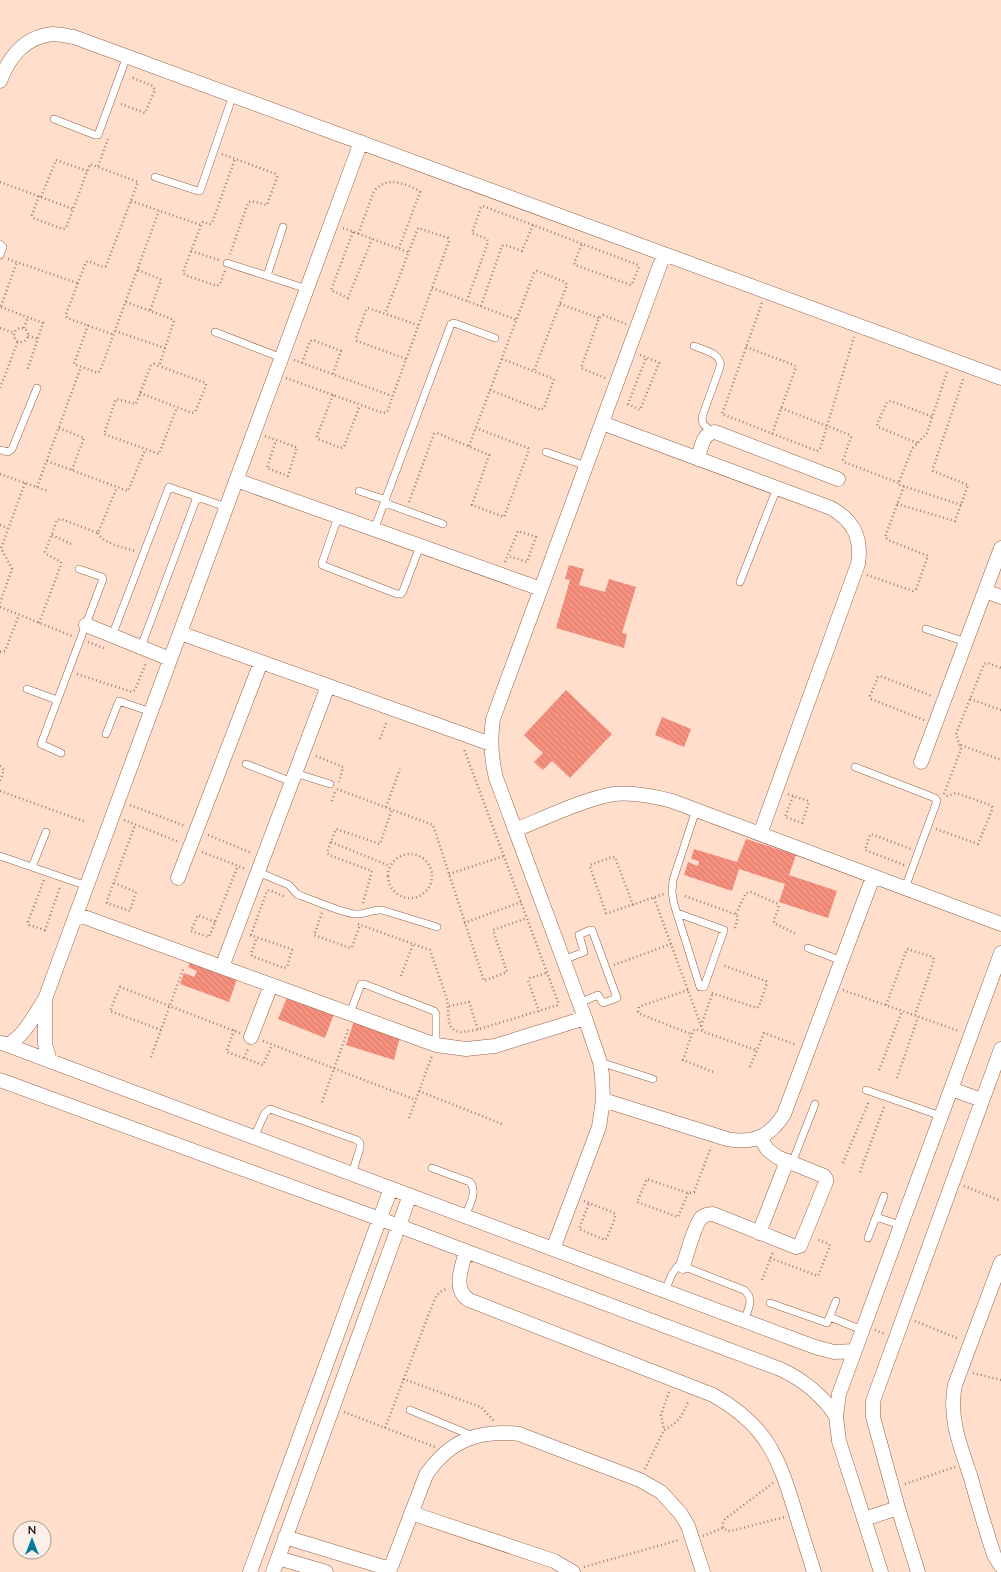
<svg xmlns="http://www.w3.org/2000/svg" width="1001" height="1572" font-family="Lato,sans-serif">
	<defs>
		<pattern id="building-back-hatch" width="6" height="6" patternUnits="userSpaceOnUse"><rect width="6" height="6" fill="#f5907f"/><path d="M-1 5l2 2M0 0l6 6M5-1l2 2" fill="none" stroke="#d27b6c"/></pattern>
	</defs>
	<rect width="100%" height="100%" fill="#ffdecc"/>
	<!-- building -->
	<path fill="url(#building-back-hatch)" d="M569 565 584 569 579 585 605 592 609 579 636 587 622 633 627 634 624 648 556 628 570 580 565 579Z
		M566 690 612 734 570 778 552 761 543 770 534 762 543 753 524 735Z
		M662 717 691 729 684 747 655 735Z
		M746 839 796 855 789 875 837 891 828 918 779 902 785 884 739 869 732 891 684 875 688 862 698 866 699 861 691 859 694 849 737 862Z
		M192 958 238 976 229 1002 180 984 184 973 194 977 197 971 188 967Z
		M289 993 335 1011 325 1038 278 1019Z
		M355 1018 401 1033 394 1060 346 1045Z"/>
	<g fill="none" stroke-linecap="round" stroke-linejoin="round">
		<!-- lane casing -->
		<g stroke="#926247" stroke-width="8">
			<path id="lane" d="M54 119 95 135H98L127 56
				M155 177 198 191H200L233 95
				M0 244 3 247 0 255
				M227 263 307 289
				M267 276 283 227
				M215 332 282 358
				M694 346C704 350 723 354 720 367L702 417 703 424 712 432
				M0 450 8 452 12 449 37 388
				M546 452 586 466
				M359 491 386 500
				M385 503 443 524
				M338 517 322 563V565L397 594H401L403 591 420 546
				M374 530 451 324 454 323 495 338
				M740 582 777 488
				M926 629 966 642
				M112 636 169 487 226 507
				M141 647 197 497
				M27 689 57 700
				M106 734 119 701 151 712
				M61 753 41 744 103 579 102 577 79 569
				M246 764 292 782
				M855 767 935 798 937 801 905 888
				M295 773 330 784
				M0 856 87 886
				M32 867 46 832
				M258 872 289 885 297 894 301 896C317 901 339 912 355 914 364 915 373 909 382 910L437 927
				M677 913 724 930 704 987H700L674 904 672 892 673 880 696 810
				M808 948 842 961
				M563 960 584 952 579 935 590 930H592L617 998 603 1003 598 995 579 1003
				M350 1013 361 984H364L434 1011 436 1014V1045
				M600 1062 653 1079
				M866 1090 941 1116
				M254 1137 265 1113 270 1109 357 1140 360 1143V1148L352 1174
				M792 1163 815 1104
				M432 1168 470 1182C478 1192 469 1206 465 1216
				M876 1217 900 1225
				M868 1238 884 1196
				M665 1291 672 1274 677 1267 681 1266 685 1267 744 1290C755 1299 748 1310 744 1320
				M770 1303 827 1323 836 1301
				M830 1317 862 1330
				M410 1410 473 1436"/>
		</g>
		<!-- street casing -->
		<g stroke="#926247" stroke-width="15">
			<path id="street" d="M0 81C9 57 25 37 52 34 59 34 67 36 74 37L1001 378
				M602 423 831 508C854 521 862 538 858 564L760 834
				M698 459C701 449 702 433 715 432L838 479
				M236 480 541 589
				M985 591 1001 597
				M86 625 170 659
				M180 633 491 744
				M921 762 1001 548
				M515 830C545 818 584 799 614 794 634 792 653 796 672 801L1001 924
				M178 878 261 662
				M76 914 436 1045 466 1049 495 1046 585 1018
				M222 967 328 686
				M45 999V1044L50 1061
				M251 1037 271 985
				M2 1043 815 1347 834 1352 854 1351
				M7 1045C25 1036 34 1015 45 999L361 142
				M0 1080 399 1226 780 1369C804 1380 822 1395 836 1416
				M951 1089 982 1100
				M603 1100 727 1139C753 1144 770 1137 784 1114L873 877
				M759 1233 787 1161
				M553 1249 599 1127 603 1100 602 1075 600 1062 585 1018 496 778C491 758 490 740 493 719L664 254
				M466 1251C462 1267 452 1289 469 1300L713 1395C766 1425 778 1455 795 1511 801 1531 808 1552 814 1572
				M1001 1262 955 1385C948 1417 961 1448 971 1478 978 1504 986 1530 994 1555L1001 1566
				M683 1266C686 1257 695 1224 701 1218 704 1215 708 1214 713 1214L796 1247 800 1246 826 1182V1179L824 1176 777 1157 767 1149 760 1137
				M411 1513 554 1561 573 1572
				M864 1519 898 1508
				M285 1537 390 1569
				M278 1558 326 1572
				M250 1572 391 1188
				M273 1572 410 1195
				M389 1572 426 1475C449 1441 478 1429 519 1434L640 1480 661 1492 681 1514 688 1526 703 1572
				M881 1572 839 1441 836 1416 839 1394 1001 953
				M918 1572 898 1508 873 1417V1401L1001 1049"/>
		</g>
		<!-- path -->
		<path stroke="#9b8172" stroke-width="2.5" stroke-dasharray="1 3" stroke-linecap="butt" d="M121 104 145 113 155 90 153 86 133 78 130 80
			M222 154 276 174 277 177 267 205 251 201 248 203 230 254
			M98 166 108 139
			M0 182 73 209
			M39 196 32 215 33 218 63 229 66 228 90 164 138 182 106 266 103 267 88 261 86 262 66 314 67 318 114 335
			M41 197 56 160 87 171
			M131 201 201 225
			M343 228 408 252
			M353 232 331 290 348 298 372 239
			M358 234 374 191C385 179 395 181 409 186 413 188 417 189 420 192L399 248
			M191 251 219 260
			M8 259 77 283
			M138 270 160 279 161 280 150 311
			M225 271 220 284 217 286 185 275 183 272 202 223 203 222 210 224 212 223 235 159
			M432 288 517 320
			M467 301 488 242 487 239 472 233 481 207 483 206 638 265 639 267 632 284 631 285 575 265 574 263 582 244
			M126 302 172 319 174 321 159 366 154 364 151 365 136 404 116 399 104 434 159 454 177 407
			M762 303 722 414 817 451 820 449 854 337
			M560 304 599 318
			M1 306 17 262
			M481 306 502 246 505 245 522 251 533 225
			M1 307 43 323 27 371
			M88 325 74 364 98 373 100 371 159 211
			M0 328 14 333
			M24 328 28 317
			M14 335a7 7 0 1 1 14 0a7 7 0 1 1-14 0Z
			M115 331 165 348
			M28 336 38 339
			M746 347 794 365 796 367 772 434
			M640 355 658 362 659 363 640 410 628 404 646 358
			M406 359 357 341 356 338 366 310 368 308 418 325
			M294 360 392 396
			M302 363 310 341 313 340 341 351 333 374
			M947 372 927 433 912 449 899 482 900 485 961 505
			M286 378 383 413 387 412 449 241 448 238 418 228 385 314
			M605 378 581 368 599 318 603 315 626 324
			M0 388 18 341
			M490 390 541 410 544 408 554 379 502 359
			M140 393 192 413 195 412 206 386V383L159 366
			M333 395 317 436 318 439 341 448 344 447 360 405
			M781 408 850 435 851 437 843 460 844 462 899 483
			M59 428 84 438 72 470
			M265 436 296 447H297L288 476 267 468 276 440
			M917 443 878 427 877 424 887 402 891 401 933 417
			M469 446 534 273 537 271 565 282 567 285 534 371
			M47 461 128 491 145 450
			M0 474 48 491
			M37 487 81 367
			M409 502 434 434 437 433 489 455 472 505 504 517 529 450 528 448 476 428
			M897 504 955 521 968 485 933 471V468L964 377
			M0 525 8 528
			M98 533C102 543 125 548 135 551
			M52 535 71 544
			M505 562 518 531 536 537 527 562 508 556
			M867 575 913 591 916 589 928 556 888 540 885 537 904 486
			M0 603 12 569 1 548 25 483
			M0 607 72 636
			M39 623 61 565V562L46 554 45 552 57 520 61 519 98 533 117 487
			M88 642 106 649
			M0 652 5 651 19 615
			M77 674 132 692 135 690 145 665 144 663
			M970 699 1001 710
			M924 720 871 699 870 696 878 677 880 676 932 696
			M380 739 387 721
			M961 745 1001 760
			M316 756 343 767 339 782
			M0 766 4 770 0 781
			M337 789 433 825 484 981 507 972 493 930 527 918
			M0 791 86 822
			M788 794 808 801 809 802 802 823 785 817 793 796
			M944 794 961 749 956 734 984 664 988 663 1001 668
			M332 801 335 792
			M130 805 185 826
			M386 807 400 769
			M124 820 179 842
			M936 829 978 844 992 810V807L990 805 956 793 944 797
			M208 835 252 853
			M331 842 390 866
			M202 852 246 869
			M388 876a22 22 0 1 1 44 0a22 22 0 1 1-44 0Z
			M904 865 865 850 870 835 871 834 911 849
			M449 874 504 856
			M44 880 28 922 29 925 45 930 60 887
			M114 883 136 892 130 911 107 903V901L135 825
			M685 896 737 915 738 918 734 931
			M654 898 703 1031
			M363 903 372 871 329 855 327 852 336 829 380 844 392 809
			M633 905 615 857H612L590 865V867L606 913H608L664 894
			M322 913 314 935 350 948 352 947 360 925
			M736 914 746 893 751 892 778 904C780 911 773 916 774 923L796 934
			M215 922 198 915 191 931 209 937 238 866
			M464 923 521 902
			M358 924 430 950 447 999 449 1022 451 1027 455 1031 461 1032 476 1030 558 1005V1002L464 749
			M250 935 291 949 292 950 287 967 284 968 252 956 251 954 257 937
			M251 935 267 891 269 890 286 897
			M614 965 671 944
			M401 976 413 944
			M688 990 641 1006 639 1007 638 1012 642 1015 691 1034
			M843 990 959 1031
			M712 993 757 1008 759 1006 767 983 766 981 722 965
			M886 1005 907 949 933 957 934 960 915 1015
			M449 1006 469 1002 478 1030
			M539 1012 528 980 530 978 547 973
			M701 1026 713 992
			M161 1030 110 1011 120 987 240 1033
			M234 1030 227 1050V1052L263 1065 272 1045
			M263 1041 416 1100
			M151 1057 184 967
			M244 1058 248 1049
			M750 1067 764 1033 797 1045
			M879 1070 902 1011
			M713 1072 683 1060 693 1031 695 1029 756 1050
			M897 1078 918 1017
			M419 1091 502 1124
			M322 1102 349 1027
			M409 1118 432 1056
			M843 1163 869 1101
			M860 1172 884 1107
			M964 1186 1001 1201
			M688 1193 678 1217 637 1202 647 1179 688 1193 694 1192 711 1147
			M584 1201 612 1212 615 1214V1218L607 1238 605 1240 579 1229 589 1203
			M770 1258 818 1276 830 1246 829 1244 816 1239
			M762 1280 773 1252
			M915 1321 959 1339
			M875 1330 885 1334
			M973 1373 1001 1380
			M403 1379 481 1407 494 1421
			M669 1392 661 1415 664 1430C680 1422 682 1415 689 1400
			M344 1412 435 1447
			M385 1428 435 1298 440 1292 448 1288
			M645 1469 664 1430
			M773 1483 725 1519 723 1522V1528L728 1531H731L785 1517
			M905 1484 955 1467
			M703 1536 723 1528
			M584 1567 679 1540"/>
		<!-- lane -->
		<use href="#lane" stroke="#fff" stroke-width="7"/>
		<!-- street -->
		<use href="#street" stroke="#fff" stroke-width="14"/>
	</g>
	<!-- north arrow -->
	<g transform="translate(32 1540)"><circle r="19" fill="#fbf0ea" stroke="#a5978f"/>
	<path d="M0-3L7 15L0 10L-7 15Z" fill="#0078a0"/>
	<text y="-6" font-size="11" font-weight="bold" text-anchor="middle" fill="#251207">N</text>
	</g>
</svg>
